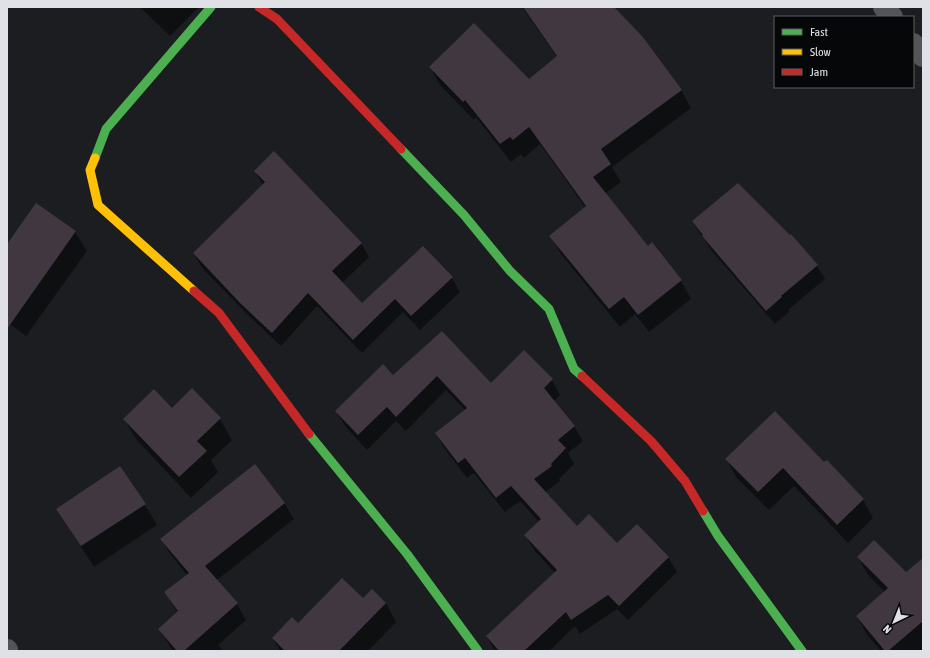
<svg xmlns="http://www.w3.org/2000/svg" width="930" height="658" font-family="'Asap Condensed',sans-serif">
	<rect width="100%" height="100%" fill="#1b1d21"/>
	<!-- shadow -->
	<path fill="#0007" d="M140 7H199L170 36Z
		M522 7H613L681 90 691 108 612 167 621 182 605 194 648 247 681 281 691 299 649 332 635 314 620 327 561 254 551 236 586 208 540 144 524 158 521 154 511 162 476 117 474 120 440 85 430 67 529 81 557 57Z
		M255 171 361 243 369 257 342 283 362 304 452 278 460 292 420 330 403 312 362 353 317 306 281 346 250 317 202 268 194 254 263 185Z
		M693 222 790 237 817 266 825 279 788 310 789 312 775 324 711 250Z
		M75 232 87 251 26 336 7 322V246Z
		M442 332 491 385 552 380 560 395 554 401 574 426 583 441 568 453 574 464 559 479 560 481 544 493 577 527 617 545 668 557 677 572 628 620 617 609 580 634 575 626 549 651H495L487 637 555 573 534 550 525 535 539 522 520 501 505 512 474 473 467 478 444 448 436 433 465 410 446 390 406 431 396 421 367 450 345 426 336 411 393 376Z
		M192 390 220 419 232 440 211 460 218 472 191 498 136 439 124 419 172 409Z
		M726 459 824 464 863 500 873 518 848 543 794 486 769 510 737 478Z
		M254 466 285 504 294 519 217 580 237 604 246 620 218 645 224 651H173L159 629 178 613 165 592 187 575 171 555 161 539Z
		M145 505 157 525 94 567 57 509Z
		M858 557 906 574 923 564V651H881L867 635 857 617 885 592 868 575Z
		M363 599 386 603 396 622 368 651H280L273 639 298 624Z"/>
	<!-- building -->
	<path fill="#413741" d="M523 7H614L642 36 682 90 601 149 611 164 593 177 648 246 652 242 682 280 638 315 624 297 609 309 549 236 586 206 529 127 513 140 510 137 500 144 465 100 463 102 429 67 474 23 529 79 557 56Z
		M274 151 362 243 332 271 362 303 423 246 453 277 411 316 395 299 353 340 308 293 272 333 240 303 193 253 265 182 254 171Z
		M738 183 790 235 791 234 818 265 781 296 782 297 766 311 702 236 703 235 692 221Z
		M36 203 76 231 7 329V244Z
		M442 331 491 383 524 350 553 379 544 388 575 426 558 440 566 448 551 464 552 466 534 479 577 526 589 514 617 543 637 524 669 557 619 606 608 595 571 620 566 612 524 651H499L486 636 557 570 524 535 541 519 511 486 496 498 465 458 458 463 435 433 467 408 437 376 396 417 387 407 358 435 335 411 383 364 393 375Z
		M192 388 221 418 197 441 207 451 179 477 123 419 154 389 172 408Z
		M775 411 824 462 827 460 864 499 837 525 783 468 758 492 725 459Z
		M255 464 285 503 205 566 238 603 184 651H177L158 629 178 611 164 592 189 573 160 539Z
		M120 466 146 504 81 546 56 509Z
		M874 540 906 572 923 558V621L888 651H885L856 616 888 588 857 557Z
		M342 578 363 598 372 589 386 603 339 651H285L272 638 292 617 298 623Z"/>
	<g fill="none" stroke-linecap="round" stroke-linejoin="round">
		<!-- street -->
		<path stroke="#535458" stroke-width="22" d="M884 7 892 17
			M913 44 923 56
			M7 650V651"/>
		<!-- fast -->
		<path stroke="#4caf50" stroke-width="9" d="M401 149 464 215 510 271 549 309 574 369 582 376
			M95 158 106 129 211 7
			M309 434 407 554 478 651
			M703 511 718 536 802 651"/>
		<!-- slow -->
		<path stroke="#ffc107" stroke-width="9" d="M95 158 90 170 98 205 194 291"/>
		<!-- jam -->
		<path stroke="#c62828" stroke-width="9" d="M259 7 277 19 401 149
			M194 291 219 313 309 434
			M582 376 651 441 685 481 703 511"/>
	</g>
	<!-- border -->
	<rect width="930" height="658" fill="none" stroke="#dfe1e6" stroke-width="16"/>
	<!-- legend -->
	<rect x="774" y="16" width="140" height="72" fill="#060709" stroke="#5d5e61"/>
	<rect x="782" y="29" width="20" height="6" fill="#4caf50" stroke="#5d5e61"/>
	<text x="810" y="36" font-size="12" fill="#dfe1e6">Fast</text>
	<rect x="782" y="49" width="20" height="6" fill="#ffc107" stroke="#5d5e61"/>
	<text x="810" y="56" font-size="12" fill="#dfe1e6">Slow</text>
	<rect x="782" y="69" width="20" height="6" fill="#c62828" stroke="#5d5e61"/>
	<text x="810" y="76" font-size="12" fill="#dfe1e6">Jam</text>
	<!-- north arrow -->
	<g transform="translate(894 622) rotate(223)" stroke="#060709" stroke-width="3" paint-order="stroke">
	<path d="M0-3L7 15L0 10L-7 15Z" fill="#dfe1e6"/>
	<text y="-6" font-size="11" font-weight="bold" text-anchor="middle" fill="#dfe1e6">N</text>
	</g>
</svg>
